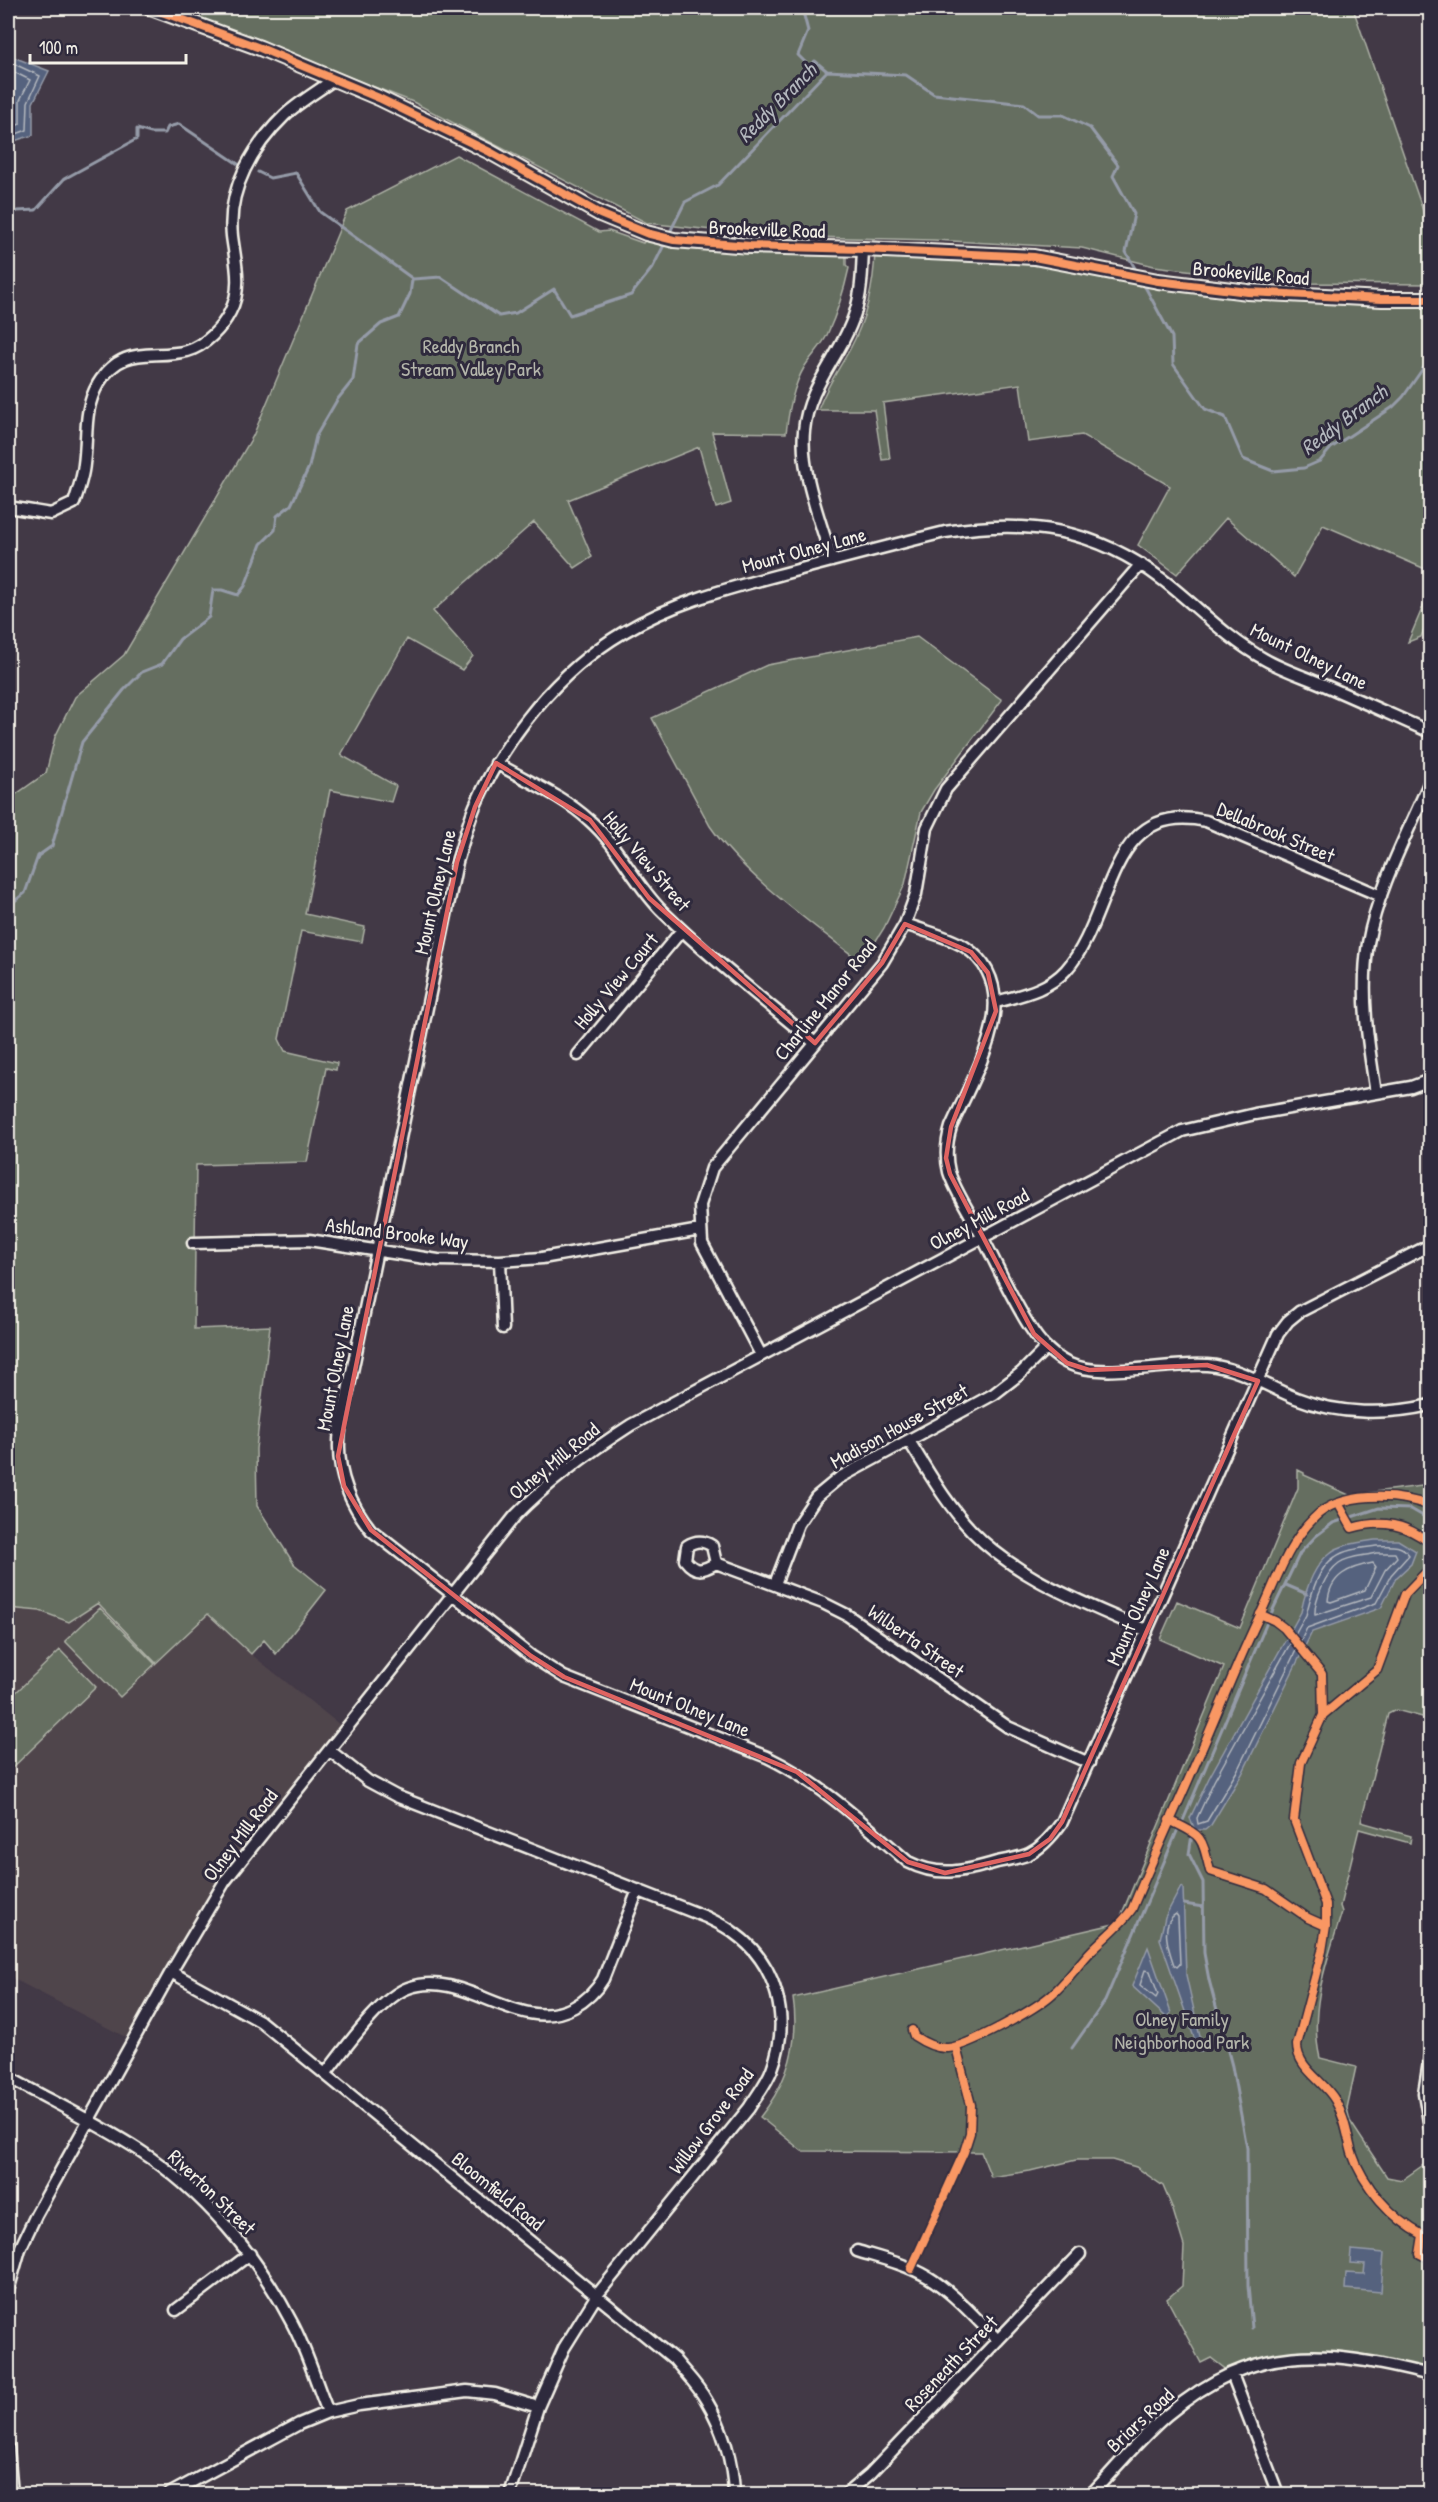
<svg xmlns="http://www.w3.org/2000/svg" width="1438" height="2502" font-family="'Patrick Hand',sans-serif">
	<rect width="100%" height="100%" fill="#423946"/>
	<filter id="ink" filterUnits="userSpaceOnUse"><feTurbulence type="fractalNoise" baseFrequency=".0167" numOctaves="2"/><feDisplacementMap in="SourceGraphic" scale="12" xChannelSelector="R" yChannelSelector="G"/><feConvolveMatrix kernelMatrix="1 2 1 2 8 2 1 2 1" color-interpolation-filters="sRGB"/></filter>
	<g filter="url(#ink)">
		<!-- built -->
		<path fill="#4f444c" d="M98 1602 208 1614 251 1654 345 1729 225 1881 133 2041 8 1976V1608L40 1611 69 1622Z"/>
		<!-- green -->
		<path fill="#656e61" stroke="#acb0a4" stroke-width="1.5" d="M173 8H1353L1430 231V284L1292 283 1154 266 1082 248 933 240 768 236 647 223 413 102Z
			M456 155 599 232 609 231 643 243 649 236 846 251V265L849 268C844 291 837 313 827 335 822 346 812 355 805 366 793 386 789 410 786 433L712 432 731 503 716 508 699 447 568 500 592 557 575 568 534 522 433 611 473 656 462 670 407 639 341 755 396 786 391 802 330 790 305 914 365 927 362 942 301 931 279 1039 285 1051 337 1063 336 1070 326 1068 307 1162 196 1165 194 1329 270 1326 256 1449 257 1506 294 1564 326 1590 276 1654 264 1640 251 1654 208 1614 156 1663 98 1603 69 1622 40 1611 8 1608V800L46 773 55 737 75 697 124 655 253 436 347 211Z
			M875 251 964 252 1188 288 1407 293 1412 306 1430 303V571L1323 525 1294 577 1226 518 1177 574 1138 545 1170 486 1082 435 1028 442 1020 384 883 403 890 459 882 460 874 410H818C826 387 839 369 850 349 867 317 874 286 875 251Z
			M1430 590V614L1421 637 1408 642Z
			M917 637 1002 700 934 790 921 812 905 884 884 928 862 963C812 923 746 878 710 826L652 718 767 665Z
			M1298 1470 1304 1473V1475L1349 1495 1430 1485V1719L1396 1710 1388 1714 1361 1822 1411 1836 1410 1843 1359 1829 1340 1906 1342 1912C1328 1958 1308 2009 1320 2058L1356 2067 1347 2108 1350 2121 1387 2177 1402 2180 1429 2161 1430 2163V2375L1306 2355 1232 2374 1211 2358 1201 2363 1167 2299 1182 2286 1184 2246 1172 2207 1163 2186 1136 2167 1112 2160H1076L1030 2171 991 2177 981 2152 802 2151 760 2117C788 2082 800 2043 793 1998L1118 1923 1224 1667 1160 1639 1177 1601 1240 1628 1298 1488Z
			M100 1608 155 1664 120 1697 65 1641Z
			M60 1650 96 1687 8 1772V1700Z"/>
		<!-- water -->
		<path fill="#55627e" stroke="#959ba8" stroke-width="1.5" d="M8 55 49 71 33 103V135L8 143Z
			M1375 1540H1398L1416 1551 1411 1564 1396 1578 1381 1608 1312 1632 1242 1774 1211 1825 1205 1830H1195L1190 1818 1209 1778 1301 1612C1305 1592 1313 1566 1330 1553 1341 1544 1362 1542 1375 1540Z
			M1181 1887 1183 1888 1186 1975 1203 2050 1199 2052 1160 1939 1165 1917Z
			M1148 1947 1171 2013 1166 2017 1132 1986Z
			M1351 2250 1384 2253 1381 2292 1345 2289 1346 2273 1364 2274 1365 2264 1350 2263Z"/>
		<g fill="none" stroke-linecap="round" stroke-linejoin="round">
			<!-- shore -->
			<path stroke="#b4b8be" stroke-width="1.5" d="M8 61 40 76 28 102 27 130 8 137
				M8 69 30 80 20 100V124L8 129
				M1376 1546C1388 1546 1402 1543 1409 1555L1391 1575 1376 1603 1307 1628 1237 1771 1207 1821 1198 1824 1197 1818 1214 1781 1306 1615C1311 1596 1317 1568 1335 1557 1346 1549 1363 1548 1376 1546Z
				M1376 1553H1395L1397 1557 1385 1570 1371 1597 1315 1615C1314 1600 1326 1572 1339 1563 1349 1556 1365 1556 1376 1553Z
				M1373 1563 1376 1567 1365 1590 1331 1602 1328 1601C1330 1575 1350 1567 1373 1563Z
				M1176 1914 1178 1917 1180 1964 1177 1967 1174 1965C1169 1951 1159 1923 1176 1914Z
				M1145 1970 1150 1971 1158 1994 1156 1998 1140 1985Z"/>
			<!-- stream -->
			<path stroke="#959ba8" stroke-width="3" d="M802 8 808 31 798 55 809 66 815 61 827 71
				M258 172 270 178 296 173 320 212 413 279 441 277 499 316 516 313 554 289 570 315 631 295 653 267 665 243
				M8 219 17 211 36 210 64 179 137 139V129L151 133H165L168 127 179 124 238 164
				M669 234 685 202 718 185 827 71 906 75 934 94 1024 104 1038 115H1063L1090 128 1118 165 1113 176 1134 214 1126 252 1137 272
				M1143 283 1172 337 1173 364 1205 409 1225 417 1243 459 1273 471 1304 468 1320 461 1331 448 1393 407 1403 397 1424 367 1430 362
				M8 906 25 893 38 856 52 846 82 742 124 690 142 672 162 664 180 639 209 617 213 590H222L238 595 245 586 261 544 275 530 277 516 291 505 309 467 316 436 337 400 353 380 358 344 381 324 399 317 410 294 412 280
				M1286 1585 1307 1594
				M1182 1823 1268 1620 1300 1553 1316 1536 1333 1523 1379 1508 1411 1509 1430 1520
				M1192 1835 1189 1854 1203 1882 1204 1953 1209 1980 1232 2066 1247 2148 1248 2286 1252 2328
				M1184 1904 1203 1907
				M1072 2048 1105 2001 1178 1829"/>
			<!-- street casing -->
			<g stroke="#f4f1e8" stroke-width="15">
				<path id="street" d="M8 507 51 514 74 503C78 491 83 477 84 464 88 436 83 410 98 384 123 343 152 360 187 351 205 346 222 328 230 312 243 288 235 260 232 236 227 189 253 146 285 115 299 102 318 91 333 80
					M832 561C821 522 800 472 804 431 808 385 842 355 855 313 862 292 862 270 863 249
					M1430 732C1396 717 1361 701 1326 686 1306 677 1283 670 1264 659 1226 638 1197 606 1163 580 1095 528 1028 519 945 532 892 545 839 559 786 573 730 588 674 602 624 632 558 671 506 736 475 806 468 823 463 843 457 862L340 1430C335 1468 347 1500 371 1530L531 1656 564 1677 767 1757C821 1783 863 1823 908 1862 939 1878 966 1871 997 1862 1007 1860 1019 1858 1029 1854 1043 1847 1053 1835 1062 1822L1278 1334 1288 1321 1299 1312 1430 1245
					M496 763C527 781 563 796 589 820 619 846 635 885 663 912 711 959 764 1000 815 1043
					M905 924C924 931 948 936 965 947 1029 990 973 1076 951 1127 946 1143 945 1156 949 1172 955 1191 969 1211 978 1229 996 1262 1013 1303 1034 1333 1041 1344 1055 1357 1067 1363 1103 1380 1167 1362 1207 1365 1239 1367 1268 1387 1296 1398 1339 1415 1387 1415 1430 1405
					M996 1002C1021 995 1048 990 1066 970 1114 917 1106 799 1206 821L1381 896
					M578 1055 682 930
					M1376 1093C1368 1044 1360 993 1368 943 1378 887 1408 833 1430 781
					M193 1243 309 1240 438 1260 500 1261 542 1258 700 1230
					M500 1261 503 1328
					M761 1355 702 1243 700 1205 712 1168 882 963 905 924 916 894 927 828 946 789 1141 564
					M909 1441C928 1471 946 1504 972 1531 1019 1580 1086 1603 1147 1631
					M716 1563 712 1546C703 1540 696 1540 687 1546L685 1560C695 1573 703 1571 716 1563L823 1603 847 1615 1008 1727 1089 1763
					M775 1584 798 1524 816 1497 839 1478 994 1394 1021 1373 1046 1348
					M329 1750 368 1781 396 1796 706 1917C716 1922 726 1926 734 1933 778 1964 791 2020 772 2069 767 2083 757 2095 749 2108L597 2295 564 2348 538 2407 510 2494
					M171 1972 260 2021 674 2359C684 2372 698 2385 706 2400 723 2428 733 2462 734 2494
					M1430 2056 1424 2093 1430 2128
					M326 2073C345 2049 380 1998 408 1988 464 1967 519 2037 574 2007 587 2000 596 1991 603 1979L638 1890
					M8 2077C51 2101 97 2123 139 2150 204 2192 257 2255 292 2323 307 2351 316 2383 328 2412
					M857 2251C880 2258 906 2264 928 2277 954 2293 976 2319 998 2340
					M8 2291 20 2249 36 2215 171 1972 225 1881 515 1516C549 1481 589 1452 631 1425L1182 1131 1255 1114 1411 1087 1430 1080
					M176 2310 250 2254
					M1232 2374 1278 2494
					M8 2447 12 2494
					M169 2494 299 2424 328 2412 359 2405 467 2391 495 2394 538 2407
					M846 2494 870 2474 1080 2254
					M1091 2494C1116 2468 1140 2438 1167 2415 1255 2341 1326 2349 1430 2375"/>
			</g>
			<!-- secondary casing -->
			<g stroke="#f4f1e8" stroke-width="18">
				<path id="secondary" d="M151 8 260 48 379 98 490 152 600 214 646 233 674 240 750 246 863 249 1034 257 1158 281 1248 292 1382 299H1430"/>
			</g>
			<!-- street -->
			<use href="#street" stroke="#2f2a3d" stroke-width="10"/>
			<!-- secondary -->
			<use href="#secondary" stroke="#2f2a3d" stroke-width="14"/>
			<!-- cycleway casing -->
			<g stroke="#2f2a3d" stroke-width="11">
				<path id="cycleway" d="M151 8 260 48 379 98 490 152 600 214 646 233 674 240 750 246 863 249 1034 257 1158 281 1248 292 1382 299H1430
					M1338 1503 1352 1528C1382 1519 1406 1524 1430 1543
					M1430 1568 1405 1594 1377 1670 1323 1715 1301 1763 1294 1820 1326 1904V1926L1322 1951 1297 2045C1297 2068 1324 2081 1335 2100 1345 2117 1347 2135 1352 2153 1363 2186 1392 2219 1423 2235L1420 2254 1430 2259
					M1260 1614 1275 1621 1284 1628 1322 1674 1323 1715
					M1169 1820C1203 1837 1201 1834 1210 1871L1266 1889 1308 1918 1326 1926
					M912 2030 914 2036C923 2042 936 2049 948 2048 969 2046 1032 2011 1050 1996 1066 1983 1078 1964 1093 1949 1107 1935 1121 1925 1132 1909 1154 1856 1178 1804 1201 1751 1221 1705 1239 1658 1261 1613 1276 1581 1288 1543 1314 1518 1340 1491 1398 1493 1430 1506
					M911 2269 964 2152 970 2133 971 2105 956 2047"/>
			</g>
			<!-- cycleway -->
			<use href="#cycleway" stroke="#f99763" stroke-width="8"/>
		</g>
	</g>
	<!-- marked area -->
	<path fill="none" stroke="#df6462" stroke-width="4.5" stroke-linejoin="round" d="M496 763 590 820 649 898 815 1043 882 963 905 924 971 952 988 973 996 1011 951 1127 946 1158 950 1174 1034 1334 1067 1363 1089 1370 1207 1365 1258 1381 1062 1822 1050 1839 1029 1854 945 1873 908 1862 797 1772 564 1677 531 1656 371 1530 344 1486 338 1456 457 862 475 807Z"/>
	<g text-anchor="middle" stroke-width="6" stroke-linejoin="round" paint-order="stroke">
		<!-- street labels -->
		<g font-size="20" fill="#f4f1e8" stroke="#2f2a3d">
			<text transform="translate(767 229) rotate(2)" y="7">Brookeville Road</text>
			<text transform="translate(1251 273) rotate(5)" y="7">Brookeville Road</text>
			<text transform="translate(804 550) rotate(-15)" y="7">Mount Olney Lane</text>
			<text transform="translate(1309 656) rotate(26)" y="7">Mount Olney Lane</text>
			<text transform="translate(1276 832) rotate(23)" y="7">Dellabrook Street</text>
			<text transform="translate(647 861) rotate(50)" y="7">Holly View Street</text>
			<text transform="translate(435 892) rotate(-77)" y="7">Mount Olney Lane</text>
			<text transform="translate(616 981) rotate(-50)" y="7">Holly View Court</text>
			<text transform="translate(825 1000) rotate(-51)" y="7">Charline Manor Road</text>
			<text transform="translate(979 1219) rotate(-28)" y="7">Olney Mill Road</text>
			<text transform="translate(397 1233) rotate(7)" y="7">Ashland Brooke Way</text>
			<text transform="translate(335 1368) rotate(-79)" y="7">Mount Olney Lane</text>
			<text transform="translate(899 1426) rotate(-29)" y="7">Madison House Street</text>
			<text transform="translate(554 1461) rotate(-39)" y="7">Olney Mill Road</text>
			<text transform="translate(1138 1606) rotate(-66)" y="7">Mount Olney Lane</text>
			<text transform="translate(916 1641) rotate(35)" y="7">Wilberta Street</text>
			<text transform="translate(690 1707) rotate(22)" y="7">Mount Olney Lane</text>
			<text transform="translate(240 1835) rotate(-53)" y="7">Olney Mill Road</text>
			<text transform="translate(711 2121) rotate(-53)" y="7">Willow Grove Road</text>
			<text transform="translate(498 2191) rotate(39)" y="7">Bloomfield Road</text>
			<text transform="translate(212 2192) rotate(44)" y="7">Riverton Street</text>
			<text transform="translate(951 2363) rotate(-46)" y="7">Roseneath Street</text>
			<text transform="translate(1140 2420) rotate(-43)" y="7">Briars Road</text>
		</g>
		<!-- park labels -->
		<g font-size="20" fill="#b4b6ab" stroke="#2f2a3d">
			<text x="471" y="353">Reddy Branch<tspan x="471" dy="23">Stream Valley Park</tspan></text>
			<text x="1182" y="2026">Olney Family<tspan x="1182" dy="23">Neighborhood Park</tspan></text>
		</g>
		<!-- water labels -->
		<g font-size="21" font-style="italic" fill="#b4b8be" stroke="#2f2a3d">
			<text transform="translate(777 103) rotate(-45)" y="7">Reddy Branch</text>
			<text transform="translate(1344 420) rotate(-37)" y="7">Reddy Branch</text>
		</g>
	</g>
	<!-- margin -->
	<rect width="1438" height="2502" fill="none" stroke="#2f2a3d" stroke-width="30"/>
	<rect x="15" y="15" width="1408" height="2472" fill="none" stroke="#f4f1e8" stroke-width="2" filter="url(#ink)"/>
	<!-- scale -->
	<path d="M30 54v9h156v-9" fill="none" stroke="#f4f1e8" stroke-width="3"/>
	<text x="39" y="54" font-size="18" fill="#f4f1e8" stroke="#2f2a3d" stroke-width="4.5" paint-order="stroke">100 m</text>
</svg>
